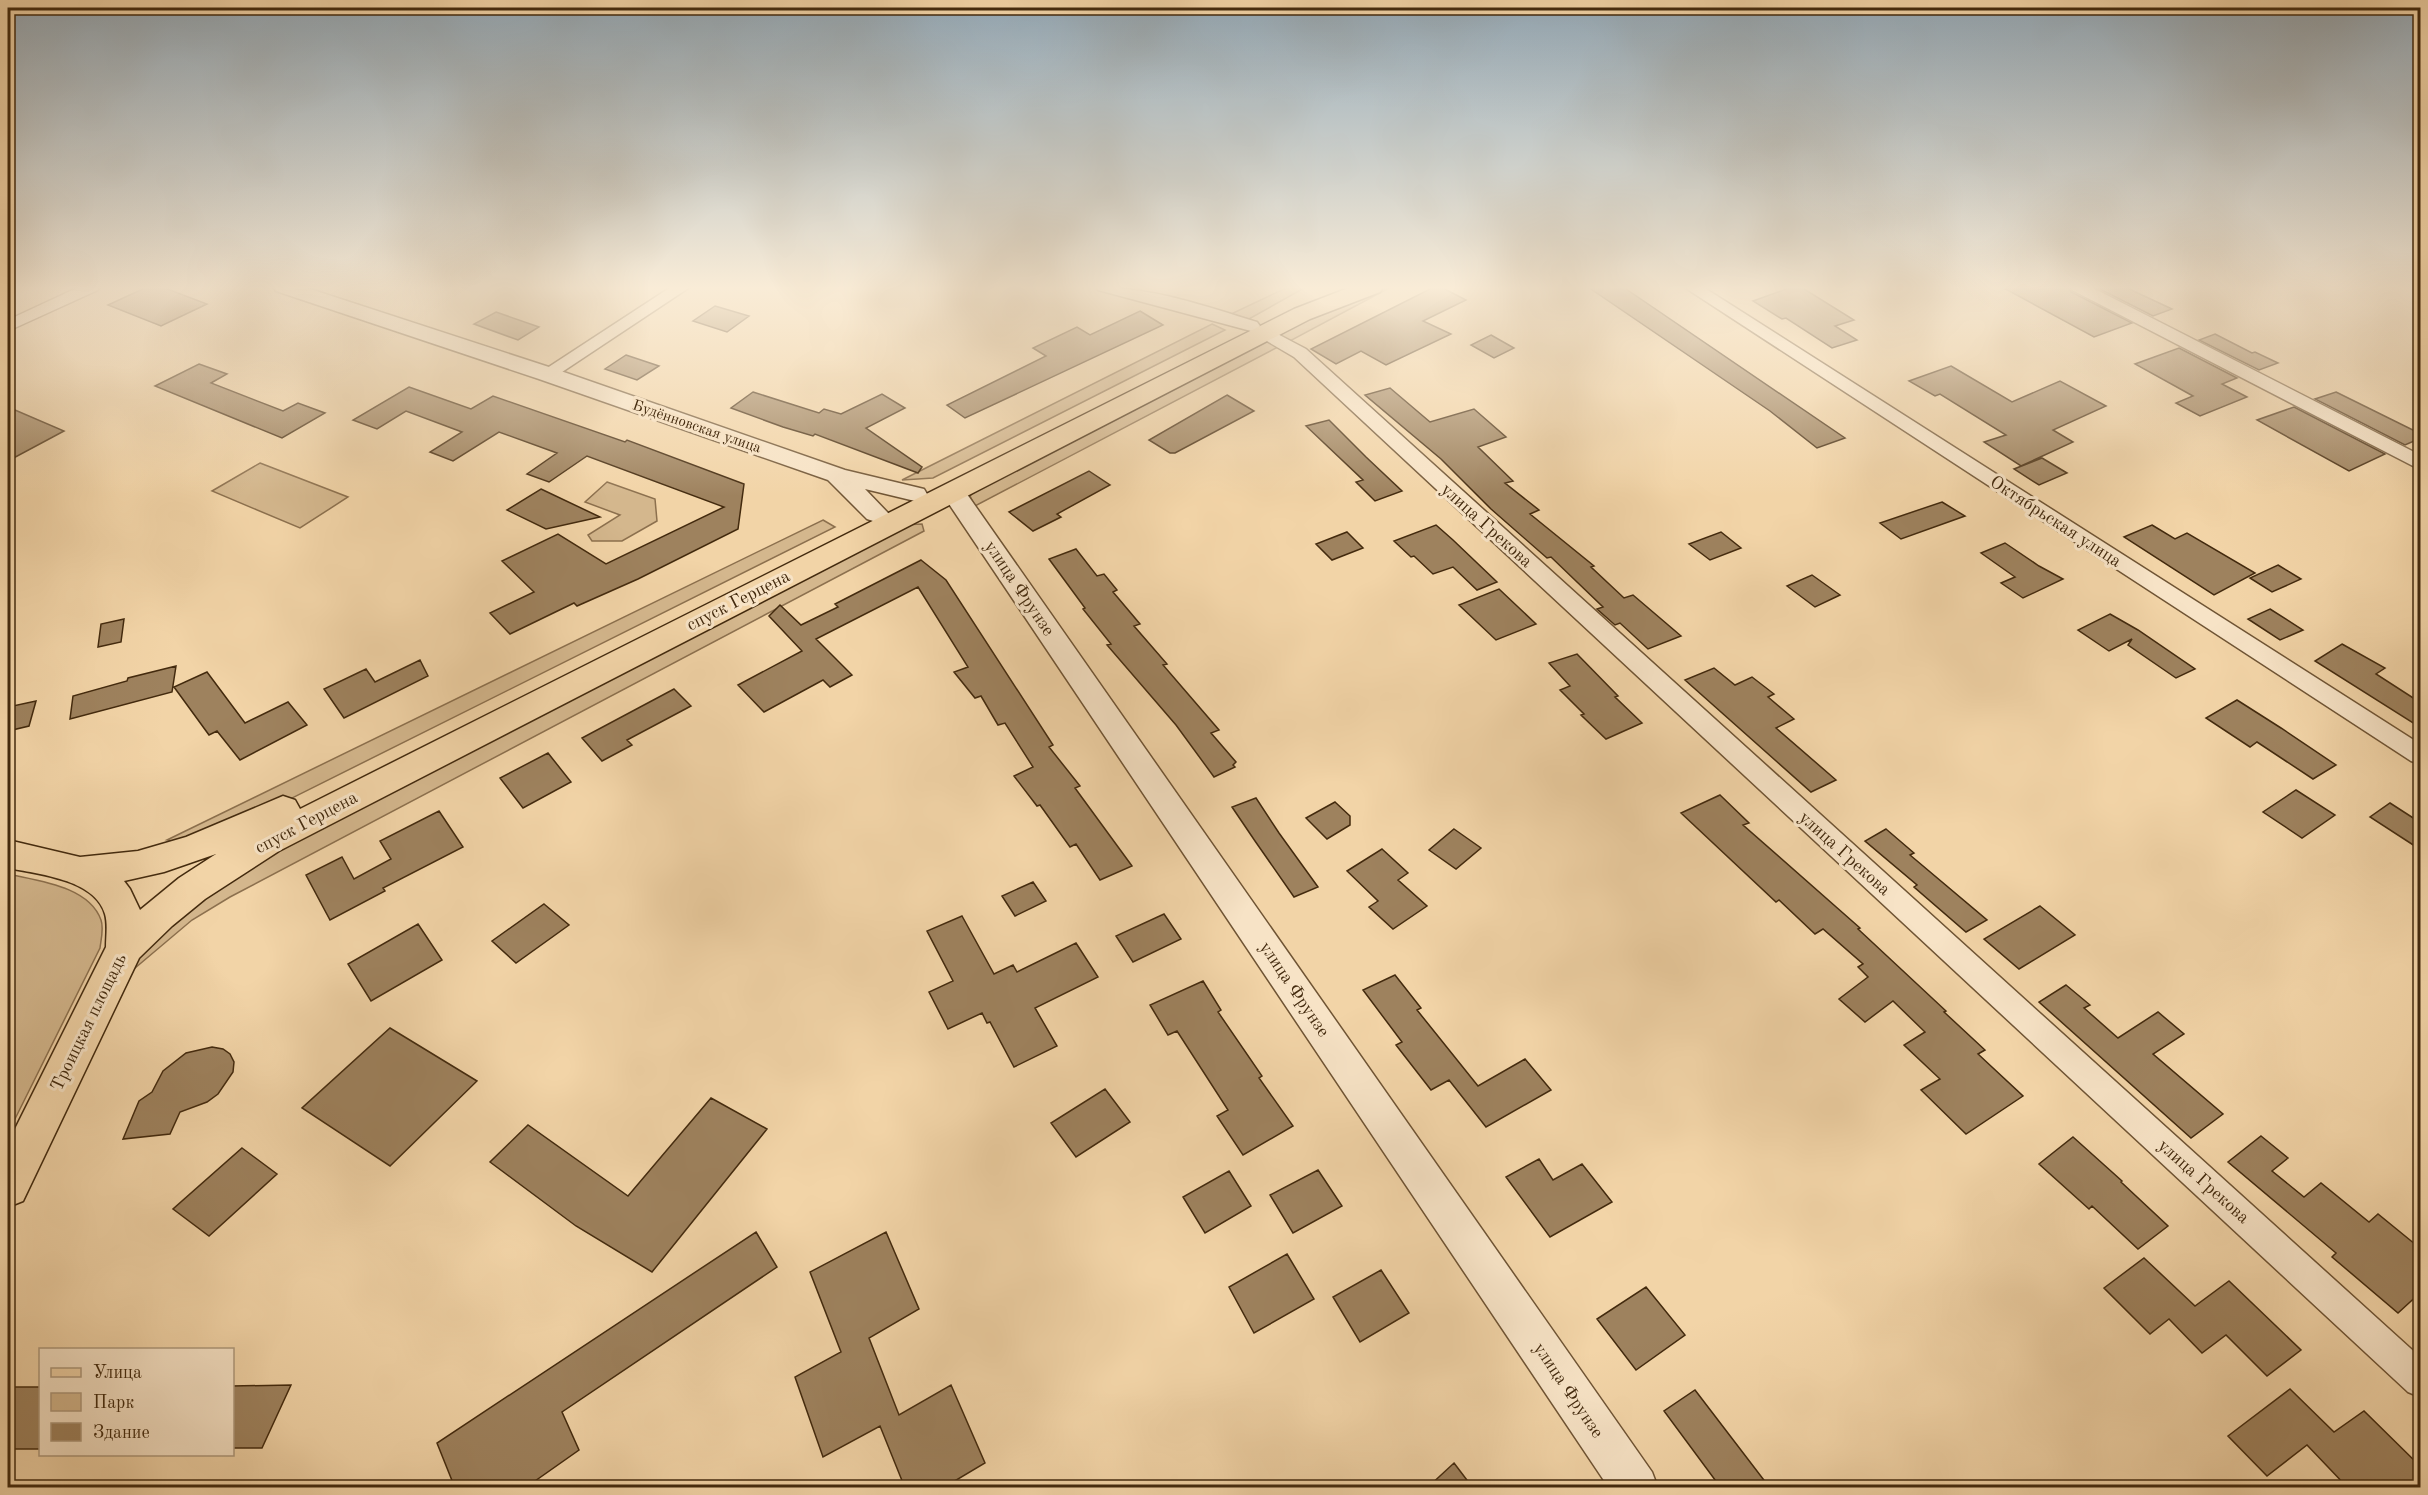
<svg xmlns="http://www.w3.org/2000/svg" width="2428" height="1495" font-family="'Old Standard TT',serif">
	<rect width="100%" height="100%" fill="#f2d4a7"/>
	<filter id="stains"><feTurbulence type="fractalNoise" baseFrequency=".00333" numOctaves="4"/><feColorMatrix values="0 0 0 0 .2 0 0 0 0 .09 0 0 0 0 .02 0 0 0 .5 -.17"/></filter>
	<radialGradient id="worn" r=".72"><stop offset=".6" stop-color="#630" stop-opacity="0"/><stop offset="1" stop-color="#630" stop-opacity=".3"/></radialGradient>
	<!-- green -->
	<path fill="#d4b78d" stroke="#8c704e" stroke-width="1.5" d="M1288 287H1306L1249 319 1231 314Z
		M1385 287H1391L1290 341 1278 334 1305 317Z
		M1212 324 1225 330 933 478 902 480Z
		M1265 339 1278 347 975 506 970 496 982 483Z
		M260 463 348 497 300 528 212 491Z
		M607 482 655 499 657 521 622 541H592L588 535 620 515 585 502Z
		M823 520 835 527 250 819 185 843 167 840Z
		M922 524 924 531 230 897 192 920 128 974 147 937 202 891 901 525Z
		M8 874C38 881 89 886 101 920 104 928 101 940 100 948L8 1133Z"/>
	<!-- building -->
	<path fill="#9e825e" stroke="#432a0e" stroke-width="1.5" d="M147 287H162L207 304 161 326 108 305Z
		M1434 287H1441L1466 300 1423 321 1451 334 1386 365 1361 351 1336 364 1311 349Z
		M1588 287H1623L1845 438 1817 448 1770 411Z
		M1792 287H1801L1854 320 1835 326 1857 340 1832 348 1786 318 1782 319 1753 301Z
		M2002 287H2068L2071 292 2132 323 2094 337Z
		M2096 287H2125L2172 309 2153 316Z
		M715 306 749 316 727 332 693 321Z
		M1140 311 1163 325 965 418 947 405 1046 356 1033 348 1077 327 1090 335Z
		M496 312 539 327 518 340 474 324Z
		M2215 334 2252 353 2255 352 2278 363 2259 370 2199 340Z
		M1491 335 1514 348 1494 358 1471 345Z
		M2179 348 2237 378 2222 384 2247 397 2200 416 2176 403 2193 396 2135 364Z
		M626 355 659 366 637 380 605 369Z
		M199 364 227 374 211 383 283 411 298 403 325 413 282 438 155 386Z
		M1951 366 2012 402 2060 381 2106 406 2053 430 2073 442 2021 466 1984 442 2006 435 1940 394 1935 396 1909 381Z
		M409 387 471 409 493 396 625 442 627 440 744 484 738 529 638 579 577 606 574 603 510 634 490 613 534 592 502 561 558 534 606 564 724 507 587 456 549 482 527 474 557 453 499 432 453 461 430 452 462 432 406 411 377 429 353 420Z
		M1390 388 1430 422 1474 409 1506 437 1478 447 1513 481 1505 483 1539 510 1530 514 1594 566 1591 567 1624 598 1633 595 1681 636 1648 649 1620 623 1615 625 1597 609 1603 607 1551 557 1547 558 1491 509 1441 459 1365 395Z
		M753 392 819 413 824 409 841 414 882 394 905 408 866 428 922 467 918 473 815 434 813 436 783 427 731 408Z
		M2336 392 2421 434V438L2405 445 2315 399Z
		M1227 395 1254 411 1175 453H1170L1149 440Z
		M8 407 64 431 8 461Z
		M2294 407 2385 454 2349 471 2257 420Z
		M1329 420 1366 457 1402 491 1375 501 1356 482 1363 480 1306 426Z
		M2042 458 2067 473 2039 485 2014 469Z
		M1089 471 1110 485 1057 514 1061 517 1033 531 1009 512Z
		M541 489 600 517 546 529 507 510Z
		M1942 502 1965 516 1901 539 1880 523Z
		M1436 525 1453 540 1497 582 1477 590 1453 567 1433 574 1414 556 1411 557 1394 541Z
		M2152 525 2175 539 2187 533 2255 573 2214 595 2124 537Z
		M1347 532 1363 548 1332 560 1316 544Z
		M1721 532 1741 548 1710 560 1689 544Z
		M2005 543 2039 566 2063 579 2023 598 2001 583 2015 577 1981 553Z
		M1076 549 1097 576 1104 574 1117 590 1113 592 1140 624 1134 626 1167 664 1163 665 1219 730 1211 733 1236 762 1233 765 1235 767 1214 777 1176 725 1107 645 1111 644 1083 609 1085 608 1049 559Z
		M921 560 946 580 1053 745 1049 747 1080 786 1075 788 1132 866 1100 880 1076 844 1070 847 1040 805 1037 806 1014 776 1033 767 1005 723 998 725 981 696 975 698 954 672 968 667 918 587 816 639 852 675 830 687 823 680 764 712 738 685 802 651 769 616 780 605 801 625 838 607 835 604Z
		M2278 565 2301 579 2272 592 2250 578Z
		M1812 575 1840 595 1815 607 1787 586Z
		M1499 589 1536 624 1496 640 1459 605Z
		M2270 609 2303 630 2280 640 2248 619Z
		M2110 614 2138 630 2195 669 2176 678 2128 645 2132 639 2109 651 2078 630Z
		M124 619 121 642 98 647 101 624Z
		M2342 644 2385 668 2376 674 2421 703V728L2315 661Z
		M1577 654 1618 696 1615 697 1642 723 1606 739 1581 715 1584 714 1560 690 1570 686 1549 663Z
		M420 660 428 676 344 718 324 689 366 669 375 682Z
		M176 666 172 692 70 719 73 696 127 681 128 678Z
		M1714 668 1735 685 1752 677 1774 694 1768 697 1794 719 1776 728 1836 780 1811 792 1685 680Z
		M207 672 245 723 288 702 307 725 240 760 217 731 209 735 174 687Z
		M674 689 691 706 627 740 632 745 602 761 582 738Z
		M2237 700 2281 728 2336 765 2313 779 2257 742 2250 747 2206 718Z
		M36 701 29 726 8 731V707Z
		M548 753 571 782 523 808 500 778Z
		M2296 790 2335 815 2302 838 2263 812Z
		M1720 795 1749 823 1743 825 1860 928 1858 929 1946 1011 1944 1012 1985 1050 1978 1054 2023 1096 1966 1134 1921 1090 1940 1079 1904 1045 1925 1032 1893 1001 1865 1022 1839 999 1868 977 1858 967 1863 964 1823 929 1815 934 1779 900 1776 902 1681 813Z
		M1256 798 1279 833 1318 887 1294 897 1255 841 1232 807Z
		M1335 802 1350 816V825L1327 839 1306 818Z
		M2390 803 2421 823V850L2370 817Z
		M439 811 463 847 383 888 385 891 330 920 306 875 342 857 354 879 391 859 380 841Z
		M1454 829 1481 848 1456 869 1429 850Z
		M1886 829 1914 853 1910 855 1987 920 1966 932 1914 887 1917 885 1865 841Z
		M1382 849 1408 873 1398 880 1427 906 1393 929 1369 907 1378 901 1347 871Z
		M1033 882 1046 901 1015 916 1002 896Z
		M544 904 569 925 516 963 492 941Z
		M2040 906 2075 935 2019 969 1984 939Z
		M1164 914 1181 939 1133 962 1116 936Z
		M962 916 994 974 1013 965 1017 972 1076 943 1098 977 1035 1008 1057 1046 1014 1067 990 1022 987 1023 982 1013 948 1029 929 992 953 981 927 931Z
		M418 924 442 960 371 1001 348 964Z
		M1395 975 1421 1008 1417 1010 1478 1086 1525 1059 1551 1090 1486 1127 1449 1080 1431 1090 1396 1045 1402 1042 1363 990Z
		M1203 981 1221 1010 1218 1012 1262 1076 1259 1078 1293 1126 1243 1155 1217 1116 1228 1110 1177 1031 1168 1035 1150 1005Z
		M2066 985 2090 1005 2084 1008 2118 1038 2158 1012 2184 1034 2153 1054 2223 1114 2191 1138 2039 1002Z
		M390 1028 477 1081 390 1166 302 1108Z
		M212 1047 223 1049 230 1054 234 1062 233 1072 218 1094 207 1102 180 1112 170 1134 123 1139 139 1101 152 1092 163 1071 186 1053Z
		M1105 1089 1130 1122 1076 1157 1051 1123Z
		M711 1098 767 1129 652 1272 576 1226 490 1162 528 1125 628 1196Z
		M2261 1136 2288 1158 2272 1171 2304 1197 2321 1183 2369 1222 2378 1214 2421 1249V1292L2398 1313 2332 1257 2336 1253 2228 1162Z
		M2073 1137 2122 1181 2121 1182 2168 1226 2138 1249 2092 1206 2089 1209 2039 1164Z
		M242 1148 277 1174 209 1236 173 1209Z
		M1539 1159 1553 1180 1582 1164 1612 1202 1550 1237 1506 1177Z
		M1318 1170 1342 1206 1293 1233 1270 1195Z
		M1229 1171 1251 1206 1205 1233 1183 1197Z
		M756 1232 777 1267 562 1412 579 1450 525 1488H455L437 1443Z
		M886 1232 919 1309 869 1338 899 1415 951 1385 985 1463 943 1488H905L880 1426 823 1457 795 1377 841 1352 810 1272Z
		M1287 1254 1314 1299 1254 1333 1229 1287Z
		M2144 1258 2195 1306 2229 1281 2301 1350 2267 1376 2226 1335 2202 1353 2169 1319 2150 1334 2104 1288Z
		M1381 1270 1409 1313 1360 1342 1333 1297Z
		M1646 1287 1685 1335 1636 1370 1597 1319Z
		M291 1385 262 1448H232V1386Z
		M8 1387H40V1449H8Z
		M2290 1389 2334 1432 2364 1411 2421 1467V1488H2348L2307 1445 2267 1476 2228 1436Z
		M1695 1390 1770 1488H1721L1664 1411Z
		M1454 1463 1473 1488H1427Z"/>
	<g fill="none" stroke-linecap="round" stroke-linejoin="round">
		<!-- minor casing -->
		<g stroke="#6f5434" stroke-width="3">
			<path id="minor" d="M79 287H100L98 290 8 331V320Z
				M671 287H690L553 378H541L538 374Z
				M1096 287C1150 287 1205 306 1257 322L1260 326 1257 330 1251 331 1098 290Z
				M1684 287H1703L2420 744V764L2411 761Z
				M2070 287H2091L2420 455V468L2413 466 2072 290Z
				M1266 328 1306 349 2420 1357V1397L2408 1392 1294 357 1260 337 1257 333 1260 329Z"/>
		</g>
		<!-- tertiary casing -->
		<g stroke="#6f5434" stroke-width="3">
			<path id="tertiary" d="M273 287H304L555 369 845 470 924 489 927 494 924 499 915 501 865 489 889 514 885 519 876 522 867 519 828 480 539 379 276 291Z
				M953 485 962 487 1652 1472 1658 1488H1609L941 492 944 487Z"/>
		</g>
		<!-- primary casing -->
		<g stroke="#432a0e" stroke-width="3">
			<path id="primary" d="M1351 287H1383L1380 292 1310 319 279 851 205 899 172 926 139 958 23 1201 8 1207V1143L106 947C106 936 108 924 105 914 95 879 37 874 8 868V840L80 857 138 851 186 837 283 796 295 800 300 809 1294 309ZM216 854 179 878 140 910 130 889 124 881 164 872Z"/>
		</g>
		<!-- minor -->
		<use href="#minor" fill="#f7e3c6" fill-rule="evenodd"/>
		<!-- tertiary -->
		<use href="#tertiary" fill="#f7e3c6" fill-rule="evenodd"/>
		<!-- primary -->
		<use href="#primary" fill="#f2d4a7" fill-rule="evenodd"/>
	</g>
	<!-- sky -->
	<linearGradient id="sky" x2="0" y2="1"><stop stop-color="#94aab9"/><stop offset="0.58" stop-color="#f9ecd7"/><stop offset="1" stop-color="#f9ecd7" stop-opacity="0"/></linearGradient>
	<rect width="2428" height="496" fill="url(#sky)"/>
	<g text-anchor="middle" stroke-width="6" stroke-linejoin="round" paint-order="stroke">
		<!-- far-street labels -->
		<g font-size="15" fill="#432a0e" stroke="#f7e3c6">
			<text transform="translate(697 426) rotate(19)" y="5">Будённовская улица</text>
		</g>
		<!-- street labels -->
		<g font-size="18" fill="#432a0e" stroke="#f7e3c6">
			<text transform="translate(2056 521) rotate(33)" y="6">Октябрьская улица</text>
			<text transform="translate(1487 525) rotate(42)" y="6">улица Грекова</text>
			<text transform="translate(1020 588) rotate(56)" y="6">улица Фрунзе</text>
			<text transform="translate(738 600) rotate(-27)" y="6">спуск Герцена</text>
			<text transform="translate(306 822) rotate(-28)" y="6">спуск Герцена</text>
			<text transform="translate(1845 853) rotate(42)" y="6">улица Грекова</text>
			<text transform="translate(1295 989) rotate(56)" y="6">улица Фрунзе</text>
			<text transform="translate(88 1022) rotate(-64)" y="6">Троицкая площадь</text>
			<text transform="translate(2204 1181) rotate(42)" y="6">улица Грекова</text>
			<text transform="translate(1569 1390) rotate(56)" y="6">улица Фрунзе</text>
		</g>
	</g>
	<!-- margin -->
	<rect width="2428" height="1495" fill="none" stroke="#f2d4a7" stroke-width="30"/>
	<rect x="9" y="9" width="2410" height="1477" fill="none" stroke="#432a0e" stroke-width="3"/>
	<rect x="15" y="15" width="2398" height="1465" fill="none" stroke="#432a0e" stroke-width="1.5"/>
	<!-- legend -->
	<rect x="39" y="1348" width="195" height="108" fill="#f7e3c6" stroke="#af997c" stroke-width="1.5"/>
	<rect x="51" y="1368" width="30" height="9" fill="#f2d4a7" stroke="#af997c" stroke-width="1.5"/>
	<text x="93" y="1378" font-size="18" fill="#432a0e">Улица</text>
	<rect x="51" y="1393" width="30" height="18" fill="#d4b78d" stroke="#af997c" stroke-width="1.5"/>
	<text x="93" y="1408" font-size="18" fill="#432a0e">Парк</text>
	<rect x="51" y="1423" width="30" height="18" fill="#9e825e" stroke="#af997c" stroke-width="1.5"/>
	<text x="93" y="1438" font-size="18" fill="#432a0e">Здание</text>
	<rect width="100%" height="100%" filter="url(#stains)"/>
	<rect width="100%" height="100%" fill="url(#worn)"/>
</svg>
